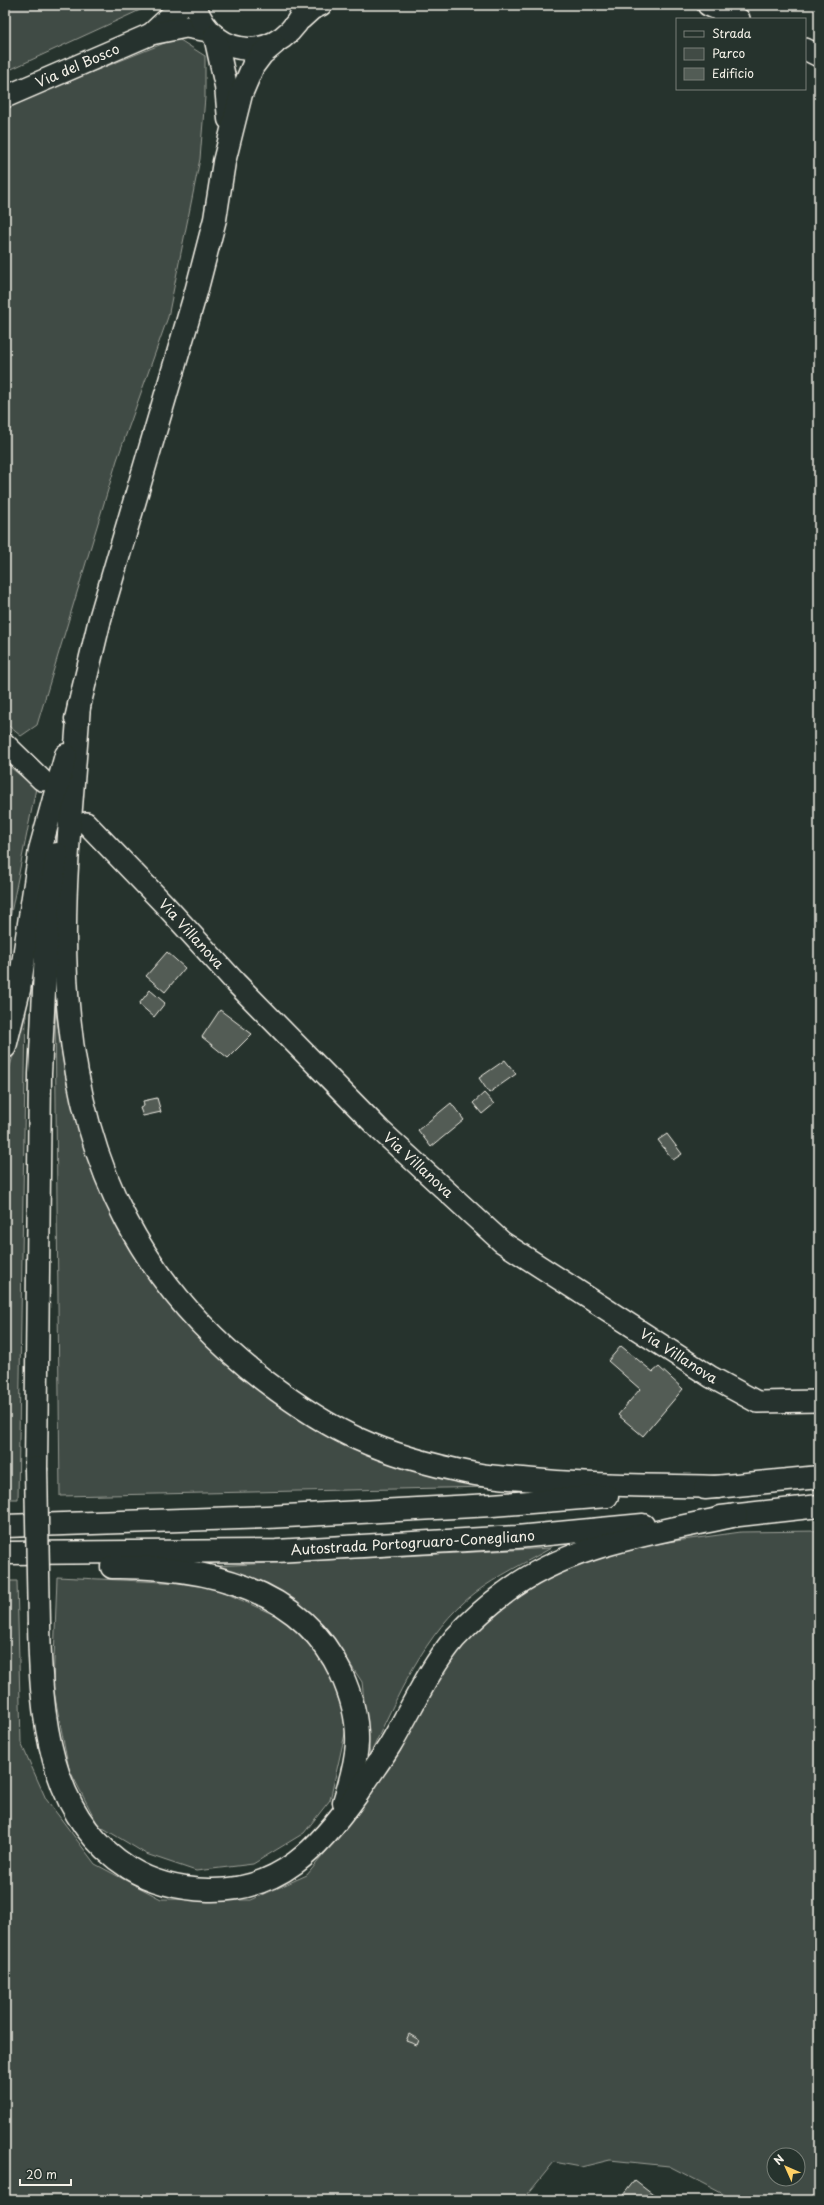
<svg xmlns="http://www.w3.org/2000/svg" width="824" height="2205" font-family="'Playpen Sans',sans-serif">
	<rect width="100%" height="100%" fill="#26332d"/>
	<filter id="ink" filterUnits="userSpaceOnUse"><feTurbulence type="fractalNoise" baseFrequency=".025" numOctaves="2"/><feDisplacementMap in="SourceGraphic" scale="8" xChannelSelector="R" yChannelSelector="G"/><feConvolveMatrix kernelMatrix="1 2 1 2 8 2 1 2 1" color-interpolation-filters="sRGB"/></filter>
	<g filter="url(#ink)">
		<!-- green -->
		<path fill="#414b45" stroke="#9a9e96" fill-rule="evenodd" d="M5 5H151L5 72Z
			M177 38 205 56V97L200 159 168 317 117 460 37 725 21 736 5 723V107Z
			M5 763 36 788 5 943Z
			M55 1005 66 1080 101 1189 164 1299 247 1378 491 1487 60 1496Z
			M26 1012 18 1499H5V1083Z
			M819 1531V2200H735L669 2166 610 2160 581 2167 554 2162 523 2200H5V1581H17L21 1743 46 1799 95 1864 161 1899 251 1900 307 1875 359 1811 453 1655 503 1600 544 1575 639 1546 741 1532ZM774 2155H798V2179H774Z
			M551 1548C527 1562 497 1576 475 1593 425 1631 396 1699 370 1755L362 1682 327 1629 271 1586 215 1566Z
			M57 1577 205 1584 286 1620 327 1664 347 1725 330 1800 304 1833 253 1864 196 1871 146 1854 98 1825 69 1769 53 1687Z"/>
		<!-- building -->
		<path fill="#525c55" stroke="#f4f1e8" d="M167 952 185 968 165 992 146 976Z
			M150 990 165 1003 154 1017 139 1004Z
			M220 1010 252 1034 228 1058 202 1037Z
			M505 1060 516 1074 489 1093 479 1078Z
			M484 1093 494 1104 482 1114 473 1103Z
			M157 1098 161 1112 143 1116 140 1108 144 1106 143 1101Z
			M451 1103 464 1120 431 1147 418 1130Z
			M667 1134 682 1154 673 1160 658 1140Z
			M621 1346 653 1372 659 1367 683 1389 643 1436 618 1415 640 1389 608 1361Z
			M409 2034 419 2040 417 2045 406 2041Z
			M635 2180 661 2200H629L623 2195Z"/>
		<g fill="none" stroke-linecap="round" stroke-linejoin="round">
			<!-- minor casing -->
			<g stroke="#f4f1e8" stroke-width="24">
				<g id="minor">
					<path d="M708 5 739 19"/>
					<path d="M301 19 312 9 321 5"/>
					<path d="M151 34 182 5"/>
					<path d="M805 49 819 56"/>
					<path id="s1" d="M5 97 151 34 186 27 208 31"/>
					<path d="M5 744 42 780"/>
					<path id="s2" d="M86 823 164 904 236 983 380 1130 502 1242 711 1377 757 1402 819 1401"/>
				</g>
			</g>
			<!-- major casing -->
			<g stroke="#f4f1e8" stroke-width="25">
				<path id="major" d="M195 5C214 65 285 62 306 5"/>
			</g>
			<!-- highway casing -->
			<g stroke="#f4f1e8" stroke-width="25">
				<g id="highway">
					<path d="M215 36 226 86 229 119"/>
					<path d="M79 705C72 808 58 913 69 1016 84 1169 142 1287 265 1381 294 1403 324 1424 358 1439 395 1456 435 1466 475 1474 491 1477 507 1478 523 1479 588 1486 654 1485 719 1487"/>
					<path d="M76 719 100 619 196 292 215 219 224 162 241 94 253 66 262 54 274 44"/>
					<path d="M5 1047 19 990 40 850 66 755"/>
					<path d="M36 1468 40 1074 48 908 57 854"/>
					<path d="M705 1488 819 1477"/>
					<path d="M721 1517 819 1506"/>
					<path d="M5 1526 267 1517 492 1505 607 1496"/>
					<path id="s3" d="M5 1553 276 1551 517 1537 643 1525"/>
					<path d="M112 1567C200 1566 300 1585 341 1673 351 1695 358 1718 357 1743 356 1763 350 1783 344 1802"/>
					<path d="M39 1625C41 1713 47 1816 129 1868 153 1883 180 1889 208 1890 280 1892 320 1847 358 1793 368 1777 380 1761 390 1745 411 1710 428 1670 455 1638 470 1622 487 1606 505 1593 569 1543 659 1533 736 1515"/>
				</g>
			</g>
			<!-- minor -->
			<use href="#minor" stroke="#26332d" stroke-width="21"/>
			<!-- major -->
			<use href="#major" stroke="#26332d" stroke-width="22"/>
			<!-- highway -->
			<use href="#highway" stroke="#26332d" stroke-width="22"/>
			<!-- highway-bridge casing -->
			<g stroke="#f4f1e8" stroke-width="25" stroke-linecap="butt">
				<path id="highway-bridge" d="M36 1468 39 1625"/>
			</g>
			<!-- highway-bridge -->
			<use href="#highway-bridge" stroke="#26332d" stroke-width="22"/>
		</g>
	</g>
	<g text-anchor="middle" stroke-width="3" stroke-linejoin="round" paint-order="stroke">
		<!-- street labels -->
		<g font-size="14" fill="#f4f1e8" stroke="#26332d">
			<text dy="5" stroke="none"><textPath href="#s1" startOffset="79">Via del Bosco</textPath></text>
			<text dy="5" stroke="none"><textPath href="#s2" startOffset="153">Via Villanova</textPath></text>
			<text dy="5" stroke="none"><textPath href="#s2" startOffset="477">Via Villanova</textPath></text>
			<text dy="5" stroke="none"><textPath href="#s2" startOffset="801">Via Villanova</textPath></text>
			<text dy="5" stroke="none"><textPath href="#s3" startOffset="408">Autostrada Portogruaro-Conegliano</textPath></text>
		</g>
	</g>
	<!-- margin -->
	<rect width="824" height="2205" fill="none" stroke="#26332d" stroke-width="20"/>
	<rect x="10" y="10" width="804" height="2185" fill="none" stroke="#f4f1e8" stroke-width="1.5" filter="url(#ink)"/>
	<!-- legend -->
	<rect x="676" y="18" width="130" height="72" fill="#26332d" stroke="#787f78"/>
	<rect x="684" y="31" width="20" height="6" fill="#26332d" stroke="#787f78"/>
	<text x="712" y="38" font-size="12" fill="#f4f1e8">Strada</text>
	<rect x="684" y="48" width="20" height="12" fill="#414b45" stroke="#787f78"/>
	<text x="712" y="58" font-size="12" fill="#f4f1e8">Parco</text>
	<rect x="684" y="68" width="20" height="12" fill="#525c55" stroke="#787f78"/>
	<text x="712" y="78" font-size="12" fill="#f4f1e8">Edificio</text>
	<!-- north arrow -->
	<g transform="translate(786 2167) rotate(315)"><circle r="19" fill="#26332d" stroke="#787f78"/>
	<path d="M0-3L7 15L0 10L-7 15Z" fill="#ffd166"/>
	<text y="-6" font-size="11" font-weight="bold" text-anchor="middle" fill="#f4f1e8">N</text>
	</g>
	<!-- scale -->
	<path d="M20 2179v6h51v-6" fill="none" stroke="#f4f1e8" stroke-width="2"/>
	<text x="26" y="2179" font-size="12" fill="#f4f1e8" stroke="#26332d" stroke-width="3" paint-order="stroke">20 m</text>
</svg>
